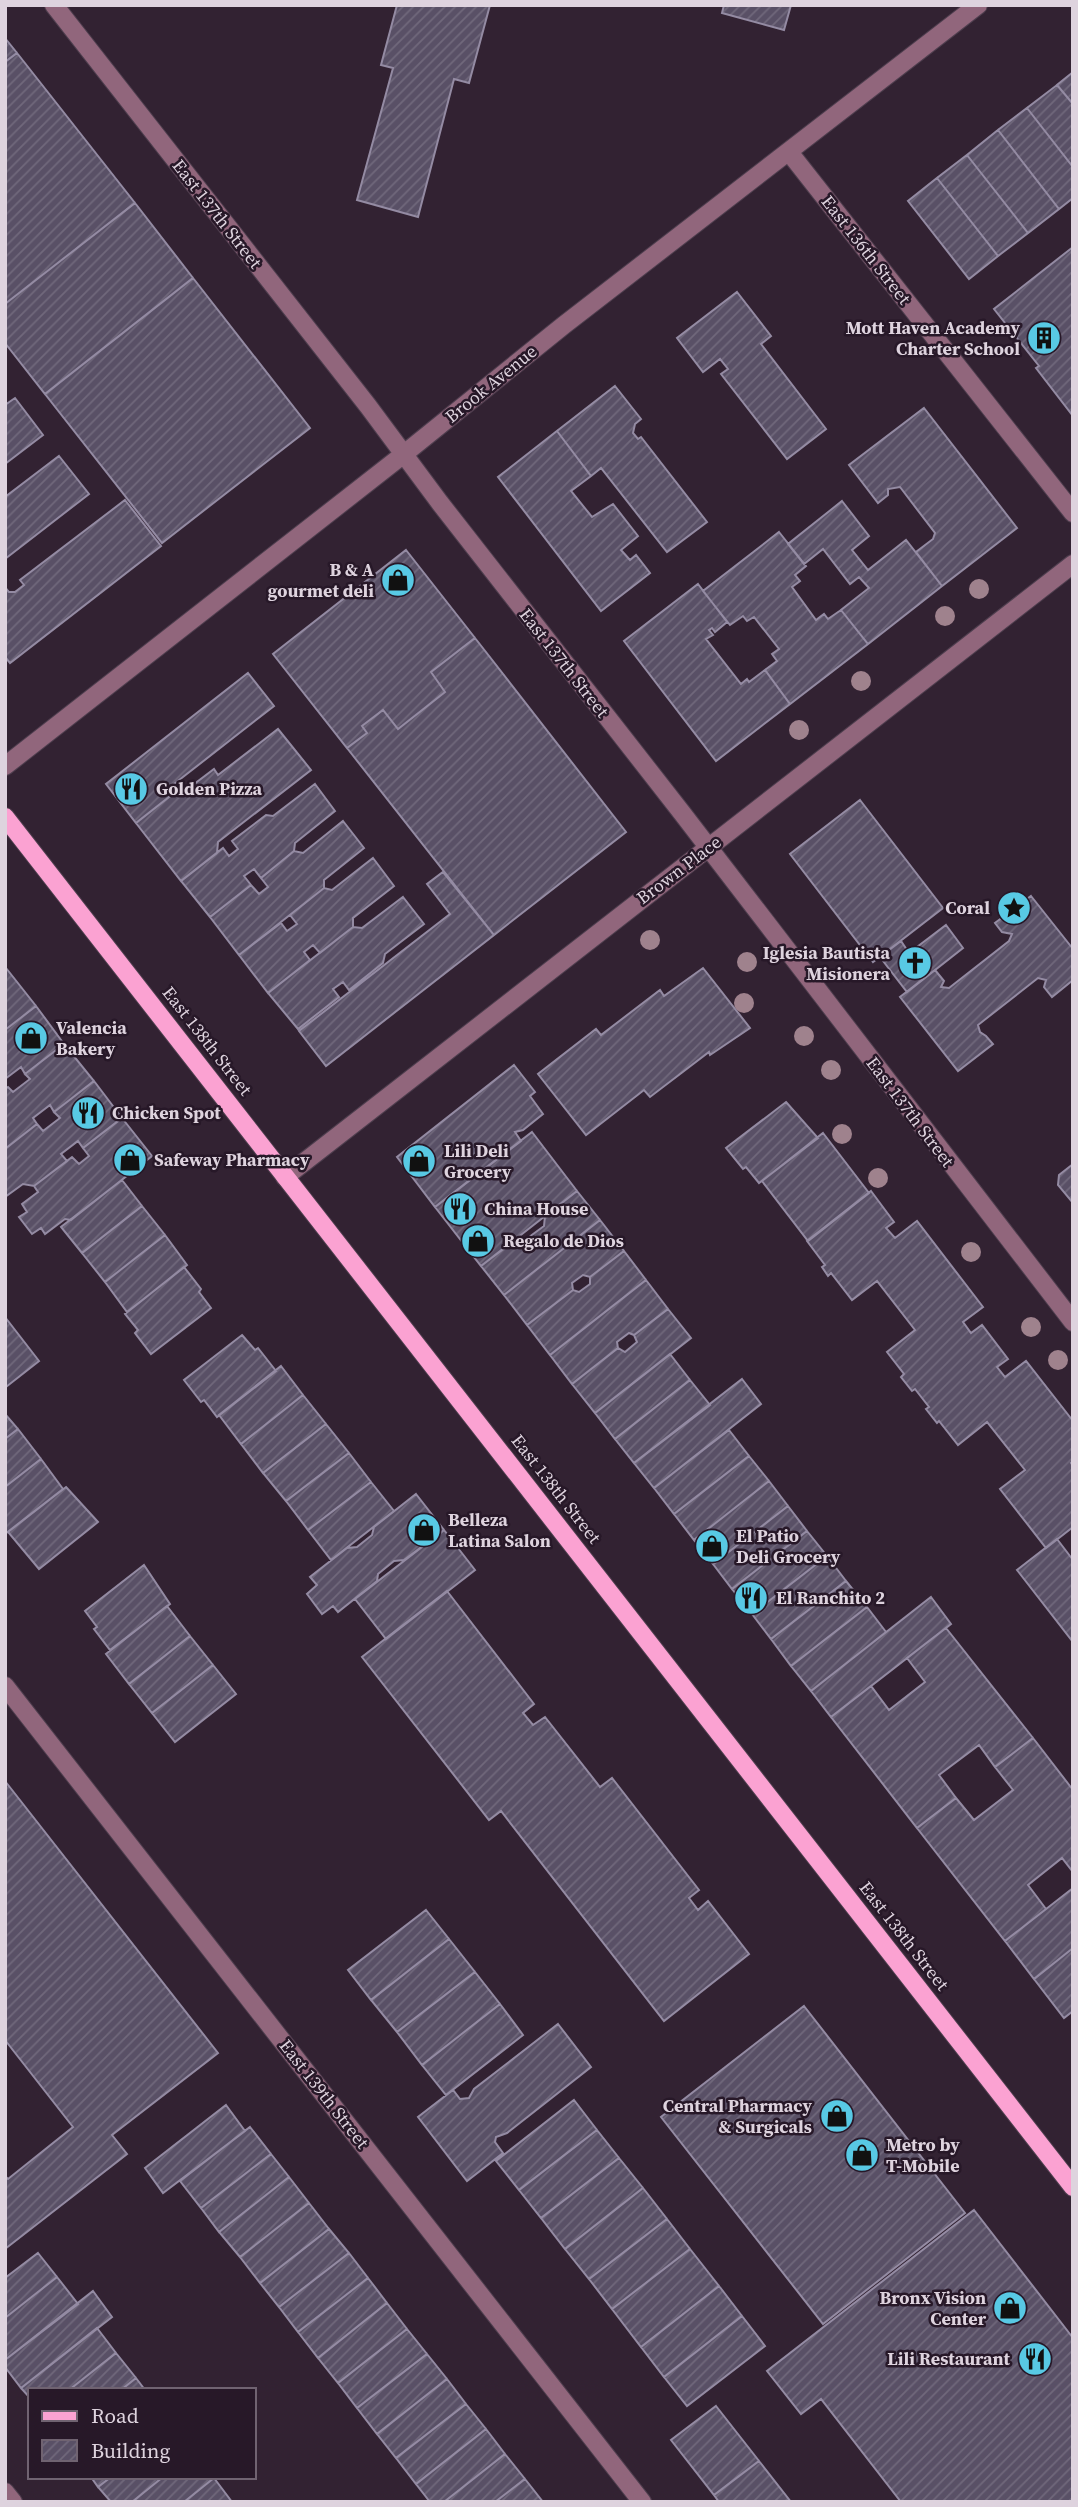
<svg xmlns="http://www.w3.org/2000/svg" width="1078" height="2507" font-family="'Source Serif 4',serif">
	<defs>
		<pattern id="building-hatch" width="6" height="6" patternUnits="userSpaceOnUse" patternTransform="scale(1.75)"><rect width="6" height="6" fill="#595066"/><path d="M-1 1l2-2M0 6l6-6M5 7l2-2" fill="none" stroke="#70687b"/></pattern>
	</defs>
	<rect width="100%" height="100%" fill="#322232"/>
	<!-- building -->
	<path fill="url(#building-hatch)" stroke="#948ba3" stroke-width="2" d="M397 5H490L469 83 454 79 418 217 357 200 393 68 381 65Z
		M724 5H791L784 30 722 13Z
		M5 38 17 53 5 62Z
		M17 53 135 203 5 304V62Z
		M1073 72V104L1057 85Z
		M1057 85 1073 104V167L1027 108Z
		M1027 108 1073 167V198L1059 209 998 130Z
		M998 130 1059 209 1028 233 967 155Z
		M967 155 1028 233 998 256 937 178Z
		M937 178 998 256 969 279 908 201Z
		M135 203 193 278 45 394 5 343V304Z
		M1073 247V416L1036 368 1039 366 994 309Z
		M193 278 310 428 162 543 45 394Z
		M737 292 771 336 761 344 826 429 787 459 721 374 728 369 720 359 703 372 677 338Z
		M615 386 641 419 635 424 633 433 638 439 641 437 707 522 667 552 601 468 591 476 557 431Z
		M15 398 43 435 5 464V405Z
		M924 408 1017 528 942 586 916 552 933 539 935 533 900 487 888 489V495L878 503 849 465Z
		M557 431 591 476 571 491 592 517 613 504 638 536 621 550 630 560 636 555 650 573 601 611 498 477Z
		M59 456 89 494 5 559V497Z
		M125 500 161 546 10 663 5 657V587L9 592H15L24 585 20 580Z
		M842 501 869 536 852 550 868 570 906 540 942 586 868 644 841 610 869 588 859 577 850 584 823 549 804 564 788 544Z
		M779 532 806 566 795 575 800 581 792 587 816 620 824 614 828 619 841 610 868 644 790 704 765 670 777 661 772 654 779 649 754 617 747 621 743 616 730 625 703 591Z
		M406 550 475 638 431 672 445 692 398 729 383 710 362 726 367 733 347 748 273 654Z
		M698 584 727 622 715 632 712 628 709 630 713 635 706 639 741 684 747 679 749 682 765 670 790 704 716 761 624 641Z
		M475 638 626 832 494 935 347 748 367 733 362 726 383 710 398 729 445 692 431 672Z
		M248 673 274 706 174 784V793L136 823 106 784Z
		M278 729 311 770 218 842 217 853 181 881 136 823 174 793 181 794 214 769 218 775Z
		M315 784 335 811 295 843 294 851 261 878 254 869 244 876 251 885 210 917 181 881 223 848 229 856 238 849 232 841 266 815 273 816Z
		M860 800 943 908 873 962 790 854Z
		M343 821 364 848 324 880V888L239 955 210 917 251 885 259 894 268 887 261 878 294 851 303 853Z
		M373 858 394 886 353 918V927L320 953 313 945 304 952 310 960 268 993 239 955 281 923 287 931 297 924 290 915 324 888 332 890Z
		M443 872 494 935 326 1066 299 1031 450 914 427 884Z
		M1031 896 1073 949V980L1052 997 1044 987 1046 980 1038 978 978 1025 980 1032 986 1036 993 1044 958 1071 900 997 935 970 944 981 941 987 949 988 1009 941 1012 934 1002 932 995 923Z
		M403 897 424 924 385 954 383 963 349 990 343 982 333 989 339 997 298 1029 268 993 353 927 362 928Z
		M946 925 963 948 907 992 880 957 901 941 909 953Z
		M6 968 36 1006 5 1030V969Z
		M703 968 750 1028 710 1055 709 1052 650 1097 644 1090 586 1135 538 1074 596 1029 601 1035 660 990 664 996Z
		M36 1006 64 1044 25 1074 21 1067 5 1079V1030Z
		M64 1044 94 1081 54 1112 50 1105 33 1118 37 1124 5 1149V1089L8 1087 13 1092 30 1079 25 1074Z
		M514 1065 535 1092 530 1096 543 1114 523 1130 515 1132 521 1141 435 1207 397 1157Z
		M94 1081 122 1118 83 1148 78 1141 61 1154 67 1161 34 1186 23 1184 5 1197V1149L37 1124 43 1131 60 1118 54 1112Z
		M786 1102 818 1138 759 1183 746 1167 743 1169 726 1148Z
		M122 1118 152 1156 71 1220 65 1219 45 1234 41 1228 32 1234 19 1217 27 1212 22 1204 38 1192 34 1186 72 1157 79 1164 89 1156 83 1148Z
		M532 1132 577 1191 481 1266 435 1207Z
		M823 1133 869 1193 808 1241 762 1181Z
		M1073 1164V1203L1058 1185 1059 1175Z
		M122 1180 142 1206 82 1253 61 1227Z
		M577 1191 600 1220 504 1295 481 1266 518 1238 525 1240 544 1226 545 1216Z
		M871 1191 894 1222 886 1228 895 1238 917 1221 983 1307 963 1322 971 1333 982 1325 1008 1359 997 1367 1005 1377 1026 1361 1073 1421V1461L1071 1463 1073 1466V1527L1046 1548 1000 1489 1025 1470 987 1422 958 1445 939 1421 937 1423 926 1409 929 1407 915 1389 912 1391 901 1377 904 1374 887 1352 915 1330 877 1281 852 1300 831 1273 828 1276 822 1267 825 1265 807 1241Z
		M142 1206 165 1235 105 1282 82 1253Z
		M600 1220 624 1251 590 1277 583 1275 572 1283 573 1290 527 1325 504 1295Z
		M165 1235 187 1265 127 1312 105 1282Z
		M624 1251 646 1280 550 1355 527 1325 573 1290 579 1292 590 1284V1277Z
		M184 1267 201 1289 199 1292 211 1308 151 1354 135 1333 138 1330 125 1314Z
		M646 1280 668 1309 634 1335 629 1333 617 1342 618 1348 572 1384 550 1355Z
		M668 1309 691 1338 595 1413 572 1384 618 1348 625 1352 637 1342 634 1335Z
		M5 1317 39 1361 6 1387 5 1386Z
		M242 1335 255 1350 258 1348 276 1371 217 1417 204 1400 201 1402 184 1380Z
		M670 1354 690 1380 615 1439 595 1413Z
		M281 1366 303 1395 241 1444 219 1415Z
		M742 1379 761 1404 654 1488 634 1463Z
		M690 1380 710 1405 634 1463 615 1439Z
		M303 1395 326 1424 263 1473 241 1444Z
		M5 1414 18 1429 5 1439Z
		M326 1424 349 1453 286 1501 263 1473Z
		M18 1429 41 1459 5 1487V1439Z
		M729 1430 749 1456 674 1514 654 1488Z
		M349 1453 371 1482 308 1530 286 1501Z
		M749 1456 769 1481 694 1540 674 1514Z
		M41 1459 63 1489 5 1534V1487Z
		M769 1481 788 1506 713 1564 694 1540Z
		M371 1482 394 1511 331 1560 308 1530Z
		M66 1487 98 1522 39 1569 8 1532Z
		M416 1494 444 1530 404 1560 394 1561 378 1574 377 1581 338 1612 333 1606 322 1614 307 1594 317 1585 310 1577 347 1548 357 1547 372 1535 374 1527Z
		M788 1506 807 1531 732 1589 713 1564Z
		M444 1530 475 1570 386 1639 355 1599Z
		M807 1531 827 1556 752 1614 732 1589Z
		M1057 1539 1073 1560V1642L1017 1570Z
		M827 1556 846 1581 771 1639 752 1614Z
		M144 1565 170 1604 110 1650 94 1629 97 1627 85 1611Z
		M846 1581 867 1607 791 1666 771 1639Z
		M447 1591 534 1704 523 1713 533 1725 545 1717 600 1787 612 1778 699 1890 689 1898 698 1910 708 1901 749 1954 664 2021 501 1811 489 1820 362 1657Z
		M931 1597 951 1624 831 1717 811 1691Z
		M167 1606 190 1636 129 1684 106 1654Z
		M867 1607 886 1632 811 1691 791 1666Z
		M946 1628 1033 1738 995 1767 979 1745 939 1775 956 1798 917 1828 831 1717 871 1686 889 1710 925 1682 907 1658Z
		M190 1636 213 1665 152 1713 129 1684Z
		M213 1665 236 1694 175 1742 152 1713Z
		M1033 1738 1073 1790V1872L1062 1858 1028 1885 1046 1909 1005 1941 917 1828 956 1798 974 1820 1013 1790 995 1767Z
		M5 1781 218 2053 112 2135 127 2154 5 2249V2176L8 2179 73 2127 5 2040Z
		M1073 1888V1948L1034 1979 1005 1941Z
		M426 1910 449 1939 371 2000 348 1970Z
		M449 1939 475 1972 397 2032 371 2000Z
		M1073 1948V2011L1064 2018 1034 1979Z
		M475 1972 500 2004 422 2065 397 2032Z
		M500 2004 523 2035 446 2095 422 2065Z
		M804 2006 965 2213 823 2324 661 2117Z
		M558 2024 591 2067 507 2133 496 2137 495 2142 503 2153 467 2181 418 2117 453 2090 460 2099 469 2098 474 2089Z
		M574 2100 597 2130 519 2190 496 2161Z
		M226 2105 245 2131 163 2193 145 2168Z
		M250 2127 271 2154 201 2208 180 2181Z
		M597 2130 619 2158 541 2218 519 2190Z
		M271 2154 289 2177 219 2232 201 2208Z
		M619 2158 643 2188 565 2249 541 2218Z
		M289 2177 309 2203 240 2257 219 2232Z
		M643 2188 667 2219 589 2279 565 2249Z
		M309 2203 329 2229 260 2283 240 2257Z
		M974 2210 1073 2338V2502H901L821 2399 801 2414 767 2371Z
		M667 2219 690 2249 612 2309 589 2279Z
		M329 2229 349 2253 279 2307 260 2283Z
		M690 2249 719 2286 641 2347 612 2309Z
		M38 2253 57 2277 5 2318V2278Z
		M349 2253 368 2278 298 2332 279 2307Z
		M57 2277 78 2304 5 2360V2318Z
		M368 2278 387 2303 318 2358 298 2332Z
		M719 2286 742 2316 664 2377 641 2347Z
		M93 2291 112 2317 21 2388 5 2367V2360Z
		M387 2303 407 2329 338 2383 318 2358Z
		M742 2316 765 2346 687 2406 664 2377Z
		M97 2328 116 2353 69 2390H30V2398L21 2388Z
		M407 2329 427 2354 357 2408 338 2383Z
		M116 2353 136 2378 121 2390H69Z
		M427 2354 447 2379 377 2434 357 2408Z
		M136 2378 145 2390H121Z
		M447 2379 466 2404 396 2458 377 2434Z
		M466 2404 486 2429 416 2484 396 2458Z
		M716 2406 759 2461 714 2495 671 2440Z
		M486 2429 505 2454 444 2502H430L416 2484Z
		M505 2454 525 2479 495 2502H444Z
		M759 2461 791 2502H719L714 2495Z
		M91 2477H111L98 2487Z
		M111 2477H163L132 2502H111L98 2487Z
		M163 2477H213L214 2478 184 2502H132Z
		M214 2478 232 2502H184Z
		M525 2479 543 2502H495Z"/>
	<g fill="none" stroke-linecap="round" stroke-linejoin="round">
		<!-- minor casing -->
		<g stroke="#4e3e4e" stroke-width="20">
			<path id="minor" d="M54 5 368 406 440 503 682 813 1073 1322
				M789 152 1073 513
				M5 766 404 454 564 325 978 5
				M285 1177 1073 564
				M5 1686 642 2502
				M5 2492 13 2502"/>
		</g>
		<!-- major casing -->
		<g stroke="#4e3e4e" stroke-width="20">
			<path id="major" d="M5 817 1073 2187"/>
		</g>
		<!-- minor -->
		<use href="#minor" stroke="#91667c" stroke-width="18"/>
		<!-- major -->
		<use href="#major" stroke="#fba2d2" stroke-width="18"/>
	</g>
	<!-- trees -->
	<g fill="#9f828d">
		<circle cx="979" cy="589" r="10"/>
		<circle cx="945" cy="616" r="10"/>
		<circle cx="861" cy="681" r="10"/>
		<circle cx="799" cy="730" r="10"/>
		<circle cx="650" cy="940" r="10"/>
		<circle cx="747" cy="962" r="10"/>
		<circle cx="744" cy="1003" r="10"/>
		<circle cx="804" cy="1036" r="10"/>
		<circle cx="831" cy="1070" r="10"/>
		<circle cx="842" cy="1134" r="10"/>
		<circle cx="878" cy="1178" r="10"/>
		<circle cx="971" cy="1252" r="10"/>
		<circle cx="1031" cy="1327" r="10"/>
		<circle cx="1058" cy="1360" r="10"/>
	</g>
	<!-- icons -->
	<defs>
		<g id="building-disc" transform="scale(1.75)"><circle r="9.5" fill="#58c9e4" stroke="#271828"/><path d="M-4-6H4V6H1V3H-1V6H-4ZM-2.5-4.3h1.7v1.8h-1.7ZM.8-4.3h1.7v1.8H.8ZM-2.5-1h1.7V.8h-1.7ZM.8-1h1.7V.8H.8Z" fill="#111"/></g>
		<g id="shop-disc" transform="scale(1.75)"><circle r="9.5" fill="#58c9e4" stroke="#271828"/><path d="M-5-2.5h2.3a2.7 3.5 0 0 1 5.4 0H5L5.5 6h-11ZM-1.5-2.5h3a1.5 2.3 0 0 0-3 0Z" fill="#111"/></g>
		<g id="restaurant-disc" transform="scale(1.75)"><circle r="9.5" fill="#58c9e4" stroke="#271828"/><path d="M-5-6h1v4h1v-4h1v4h1v-4h1v5L-1.5 .5V6h-2V.5L-5-1ZM5-6V6H3V1.5H1.5Q1.5-4 5-6Z" fill="#111"/></g>
		<g id="sight-disc" transform="scale(1.75)"><circle r="9.5" fill="#58c9e4" stroke="#271828"/><path d="M0-6L1.8-2.2L6-1.7L2.9 1.2L3.7 5.4L0 3.3L-3.7 5.4L-2.9 1.2L-6-1.7L-1.8-2.2Z" fill="#111"/></g>
		<g id="church-disc" transform="scale(1.75)"><circle r="9.5" fill="#58c9e4" stroke="#271828"/><path d="M-1.2-6h2.4v3.5h3.3v2.4h-3.3V6h-2.4V-.1h-3.3v-2.4h3.3Z" fill="#111"/></g>
	</defs>
	<g fill-rule="evenodd">
		<use href="#building-disc" x="1044" y="338"/>
		<use href="#shop-disc" x="398" y="580"/>
		<use href="#restaurant-disc" x="131" y="789"/>
		<use href="#sight-disc" x="1014" y="908"/>
		<use href="#church-disc" x="915" y="963"/>
		<use href="#shop-disc" x="31" y="1038"/>
		<use href="#restaurant-disc" x="88" y="1113"/>
		<use href="#shop-disc" x="130" y="1160"/>
		<use href="#shop-disc" x="419" y="1161"/>
		<use href="#restaurant-disc" x="460" y="1209"/>
		<use href="#shop-disc" x="478" y="1241"/>
		<use href="#shop-disc" x="424" y="1530"/>
		<use href="#shop-disc" x="712" y="1546"/>
		<use href="#restaurant-disc" x="751" y="1598"/>
		<use href="#shop-disc" x="837" y="2116"/>
		<use href="#shop-disc" x="862" y="2155"/>
		<use href="#shop-disc" x="1010" y="2308"/>
		<use href="#restaurant-disc" x="1035" y="2359"/>
	</g>
	<g text-anchor="middle" stroke-width="5" stroke-linejoin="round" paint-order="stroke">
		<!-- street labels -->
		<g font-size="18" fill="#ded3de" stroke="#271828">
			<text transform="translate(217 214) rotate(52)" y="6">East 137th Street</text>
			<text transform="translate(866 250) rotate(52)" y="6">East 136th Street</text>
			<text transform="translate(491 384) rotate(-39)" y="6">Brook Avenue</text>
			<text transform="translate(564 663) rotate(52)" y="6">East 137th Street</text>
			<text transform="translate(679 870) rotate(-37)" y="6">Brown Place</text>
			<text transform="translate(207 1041) rotate(52)" y="6">East 138th Street</text>
			<text transform="translate(910 1112) rotate(53)" y="6">East 137th Street</text>
			<text transform="translate(556 1489) rotate(52)" y="6">East 138th Street</text>
			<text transform="translate(904 1936) rotate(52)" y="6">East 138th Street</text>
			<text transform="translate(324 2094) rotate(52)" y="6">East 139th Street</text>
		</g>
		<!-- poi labels -->
		<g font-size="18" font-weight="bold" fill="#ded3de" stroke="#271828" text-anchor="start">
			<text x="1020" y="334" text-anchor="end">Mott Haven Academy<tspan x="1020" dy="21">Charter School</tspan></text>
			<text x="374" y="576" text-anchor="end">B &amp; A<tspan x="374" dy="21">gourmet deli</tspan></text>
			<text x="156" y="795">Golden Pizza</text>
			<text x="990" y="914" text-anchor="end">Coral</text>
			<text x="890" y="959" text-anchor="end">Iglesia Bautista<tspan x="890" dy="21">Misionera</tspan></text>
			<text x="56" y="1034">Valencia<tspan x="56" dy="21">Bakery</tspan></text>
			<text x="112" y="1119">Chicken Spot</text>
			<text x="444" y="1157">Lili Deli<tspan x="444" dy="21">Grocery</tspan></text>
			<text x="154" y="1166">Safeway Pharmacy</text>
			<text x="484" y="1215">China House</text>
			<text x="503" y="1247">Regalo de Dios</text>
			<text x="448" y="1526">Belleza<tspan x="448" dy="21">Latina Salon</tspan></text>
			<text x="736" y="1542">El Patio<tspan x="736" dy="21">Deli Grocery</tspan></text>
			<text x="776" y="1604">El Ranchito 2</text>
			<text x="812" y="2112" text-anchor="end">Central Pharmacy<tspan x="812" dy="21">&amp; Surgicals</tspan></text>
			<text x="886" y="2151">Metro by<tspan x="886" dy="21">T-Mobile</tspan></text>
			<text x="986" y="2304" text-anchor="end">Bronx Vision<tspan x="986" dy="21">Center</tspan></text>
			<text x="1010" y="2365" text-anchor="end">Lili Restaurant</text>
		</g>
	</g>
	<!-- border -->
	<rect width="1078" height="2507" fill="none" stroke="#ded3de" stroke-width="14"/>
	<!-- legend -->
	<rect x="28" y="2388" width="228" height="91" fill="#271828" stroke="#706371" stroke-width="2"/>
	<rect x="42" y="2411" width="35" height="10" fill="#fba2d2" stroke="#706371" stroke-width="2"/>
	<text x="91" y="2423" font-size="21" fill="#ded3de">Road</text>
	<rect x="42" y="2440" width="35" height="21" fill="url(#building-hatch)" stroke="#706371" stroke-width="2"/>
	<text x="91" y="2458" font-size="21" fill="#ded3de">Building</text>
</svg>
